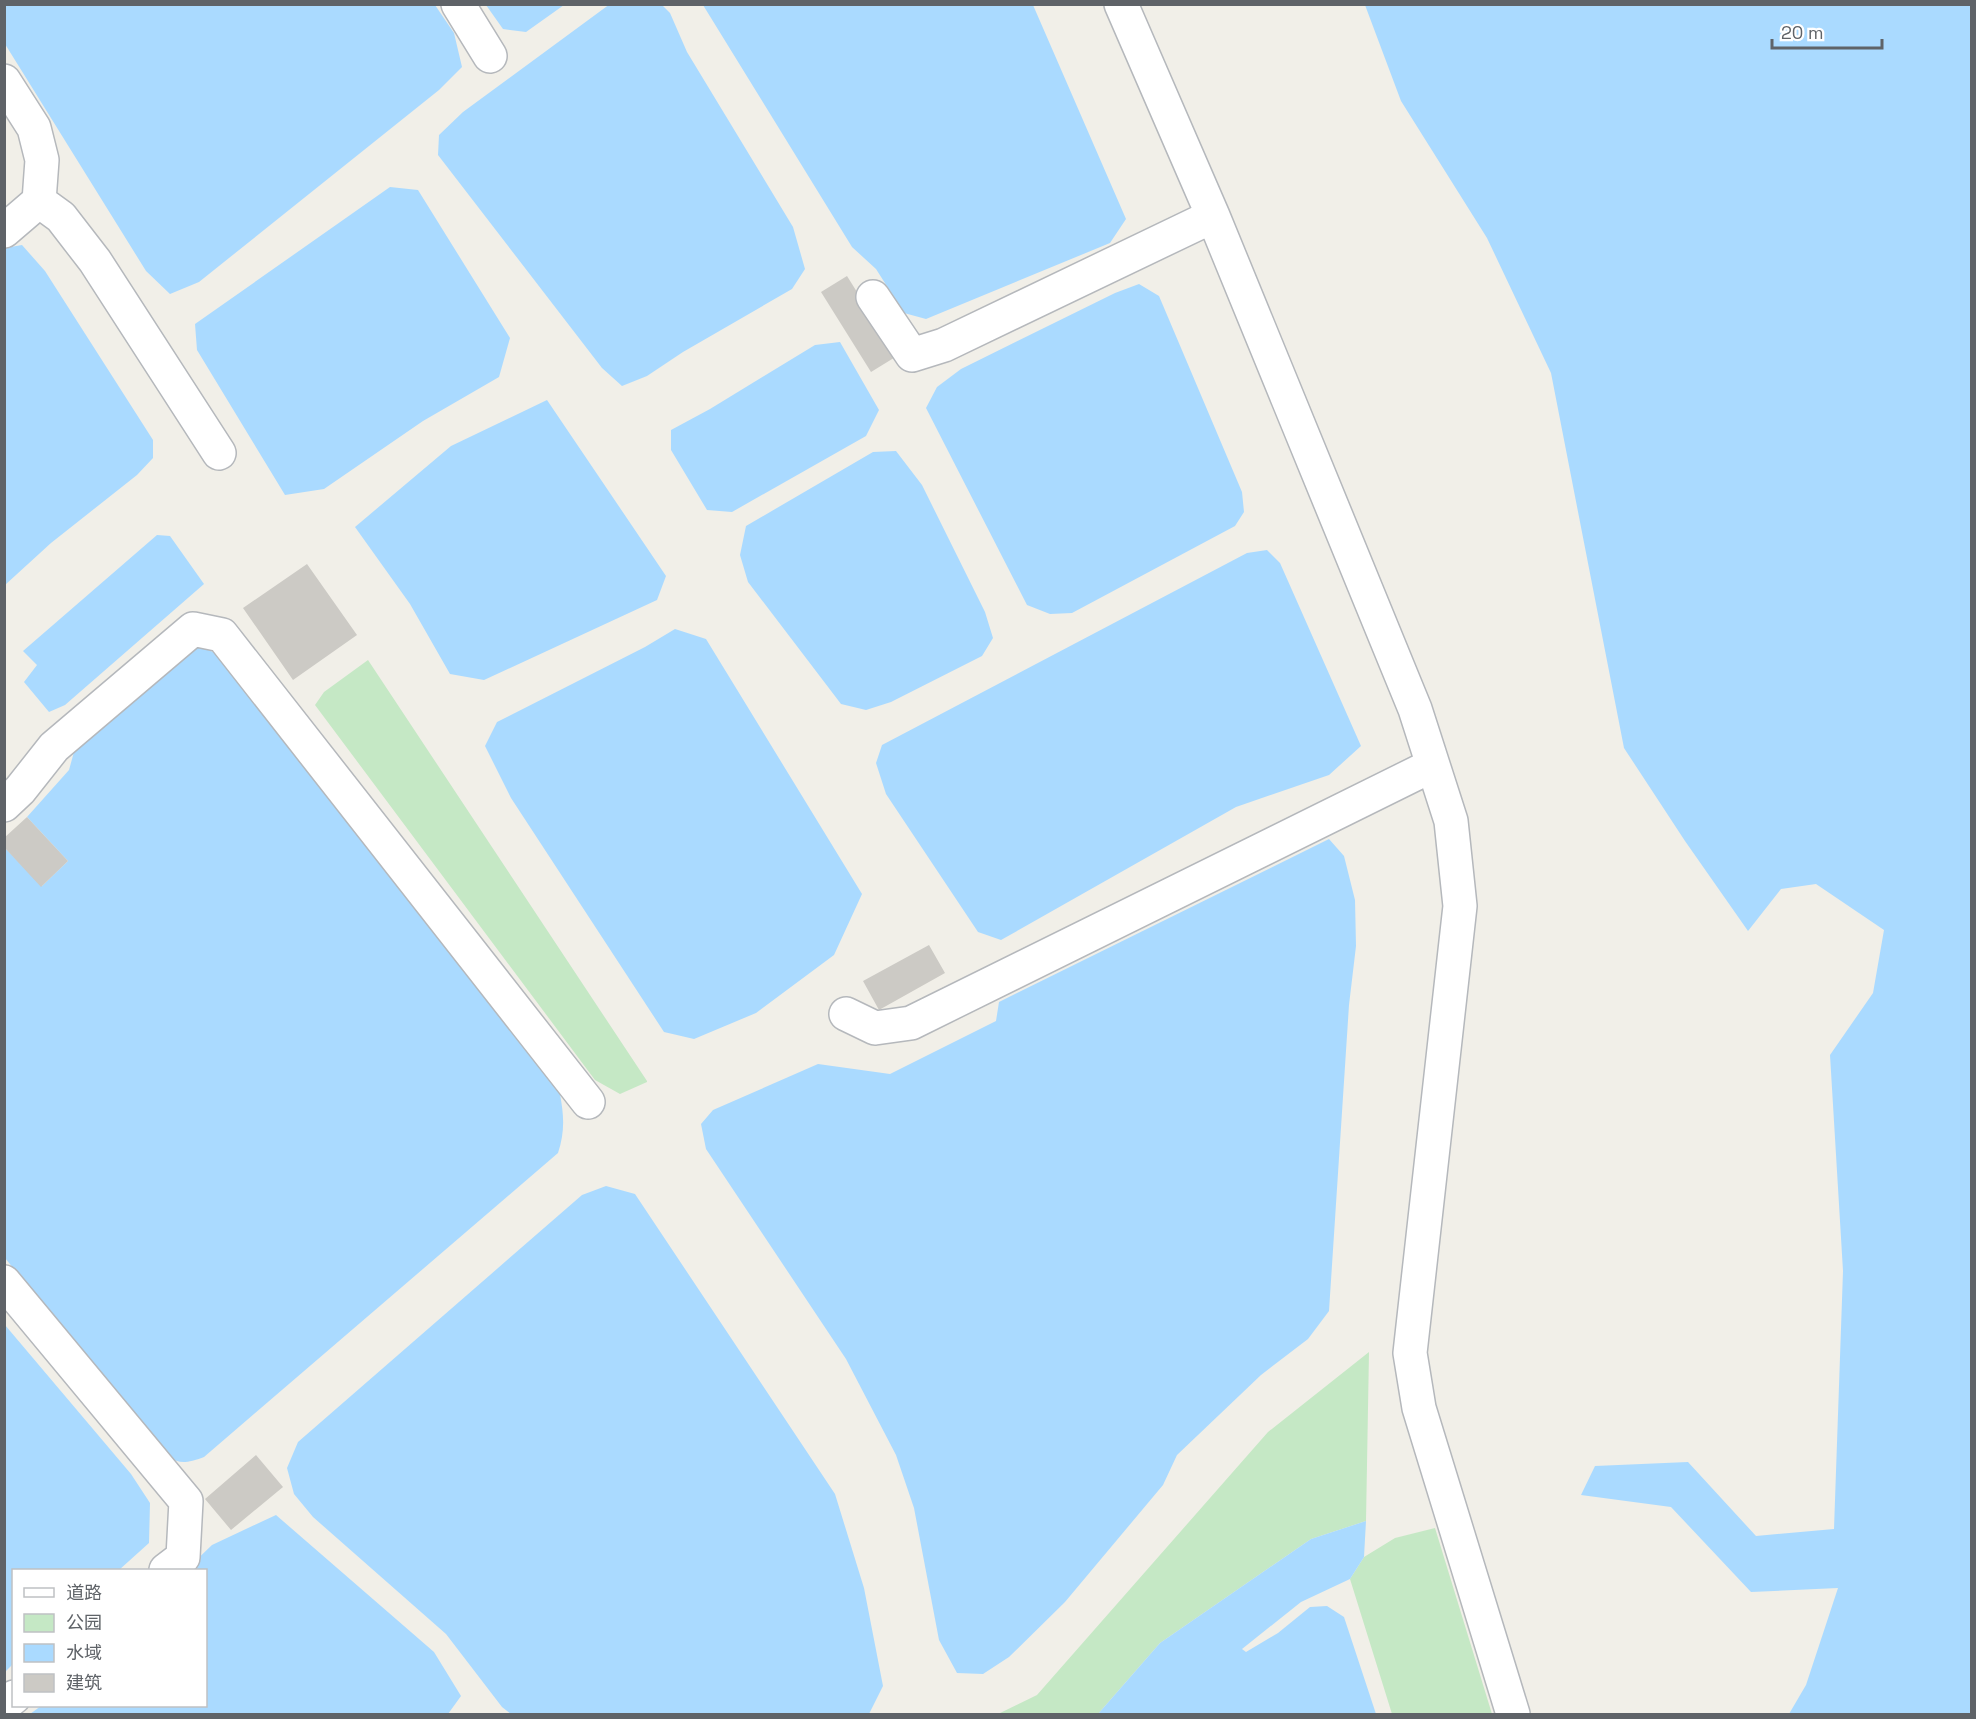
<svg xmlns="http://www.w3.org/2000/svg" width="1976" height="1719" font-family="'Space Grotesk','Noto Sans SC',sans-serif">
	<rect width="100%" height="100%" fill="#f1efe8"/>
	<!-- green -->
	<path fill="#c5e8c5" d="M368 660 647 1081V1082L620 1094 595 1080 315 705 324 692Z
		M1369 1352 1366 1521 1311 1539 1160 1643 1098 1714H945H998L1037 1695 1268 1432Z
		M1435 1528 1492 1714H1392L1350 1579 1364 1557 1395 1538Z"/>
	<!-- water -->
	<path fill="#aadaff" d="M5 4 435 5 454 33 462 67 439 90 199 282 170 294 146 271 5 44Z
		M610 4 662 5 670 13 687 52 793 227 805 269 792 289 683 352 647 376 622 386 602 368 438 155 439 135 463 112Z
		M486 5H564L526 32 503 29Z
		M703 5H1033L1126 219 1110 243 926 319 904 313 876 269 852 247Z
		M1365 5H1971V1714H1789L1806 1685 1838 1588 1751 1592 1671 1507 1581 1495 1595 1466 1688 1462 1756 1536 1834 1529 1843 1271 1830 1055 1873 993 1884 930 1816 884 1781 889 1748 931 1685 841 1624 748 1551 373 1487 238 1401 101Z
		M390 187 418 190 510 338 499 377 423 421 324 489 285 495 197 350 195 324Z
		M22 245 45 271 153 440V458L137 475 51 543 5 585V248Z
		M1139 284 1159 296 1242 492 1244 512 1235 526 1072 613 1050 614 1027 605 926 408 937 387 961 369 1115 293Z
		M840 342 879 410 866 436 732 512 707 510 671 450V430L710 409 815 345Z
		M547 400 666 576 657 600 484 680 450 674 410 604 355 527 451 446Z
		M896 451 922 485 985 612 993 638 982 656 891 702 866 710 841 704 748 582 740 555 746 526 873 452Z
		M157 535 170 536 204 584 65 705 49 712 24 682 37 665 23 651Z
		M1267 550 1280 563 1361 746 1329 775 1236 807 1001 940 978 932 886 794 876 763 882 745 1247 553Z
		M675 629 706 639 862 894 834 955 756 1013 694 1039 664 1032 511 798 485 746 497 722 645 647Z
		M197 645 222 656 560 1094C564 1116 565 1132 558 1153L204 1457C178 1467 173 1462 155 1443L5 1258 4 847 42 886 68 861 27 817 69 770 77 741Z
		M1329 839 1344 856 1355 900 1356 946 1349 1005 1329 1311 1308 1339 1261 1375 1177 1455 1163 1485 1065 1602 1009 1657 983 1674 957 1673 939 1640 914 1508 896 1455 846 1359 706 1149 701 1124 713 1110 818 1064 890 1074 996 1021 999 1002Z
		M606 1186 635 1194 835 1494 864 1588 883 1686 869 1714H511L502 1707 446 1634 313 1517 294 1494 287 1468 298 1442 582 1195Z
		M5 1325 131 1474 150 1503 149 1543 119 1570H14L13 1664 5 1672Z
		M276 1515 434 1652 461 1696 448 1714H30L41 1706H206V1570H186L212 1545Z
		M1366 1521 1364 1557 1350 1579 1301 1602 1242 1649 1246 1652 1278 1633 1310 1607 1327 1606 1344 1617 1376 1714H1098L1160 1643 1311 1539Z"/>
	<!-- building -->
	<path fill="#cccac5" d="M847 276 897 356 871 372 821 292Z
		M307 564 357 635 293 680 243 608Z
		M27 817 68 861 41 887 4 847V838Z
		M929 945 945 973 879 1010 863 981Z
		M256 1455 283 1487 231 1530 205 1499Z"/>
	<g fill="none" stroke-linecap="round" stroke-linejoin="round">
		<!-- minor casing -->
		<g stroke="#b5b8bc" stroke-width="36">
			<path id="minor" d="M458 4 490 56
				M1121 4 1213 216 1415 709 1451 821 1460 906 1410 1353 1419 1408 1513 1714
				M4 81 34 128 42 160 39 201 61 217 95 261 219 453
				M4 231 39 201
				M873 297 912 355 944 345 1213 216
				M4 805 20 790 54 747 193 629 222 635 588 1102
				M846 1014 875 1028 911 1023 1433 765
				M4 1282 186 1501 183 1557 166 1570
				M4 1705 14 1697"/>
		</g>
		<!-- minor -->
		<use href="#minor" stroke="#fff" stroke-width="33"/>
	</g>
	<!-- border -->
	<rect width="1976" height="1719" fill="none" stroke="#5f6368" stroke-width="12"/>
	<!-- legend -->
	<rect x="12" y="1569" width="195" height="138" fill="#ffffff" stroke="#bfc1c3" stroke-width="1.5"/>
	<rect x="24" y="1588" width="30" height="9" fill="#ffffff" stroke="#bfc1c3" stroke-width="1.5"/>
	<text x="66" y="1599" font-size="18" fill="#5f6368">道路</text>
	<rect x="24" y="1614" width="30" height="18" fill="#c5e8c5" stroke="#bfc1c3" stroke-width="1.5"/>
	<text x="66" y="1629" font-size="18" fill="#5f6368">公园</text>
	<rect x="24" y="1644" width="30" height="18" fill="#aadaff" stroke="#bfc1c3" stroke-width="1.5"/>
	<text x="66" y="1659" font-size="18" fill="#5f6368">水域</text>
	<rect x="24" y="1674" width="30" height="18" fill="#cccac5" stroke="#bfc1c3" stroke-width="1.5"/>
	<text x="66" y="1689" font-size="18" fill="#5f6368">建筑</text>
	<!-- scale -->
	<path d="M1772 39v9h110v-9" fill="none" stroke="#5f6368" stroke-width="3"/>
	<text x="1781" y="39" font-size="18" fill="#5f6368" stroke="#ffffff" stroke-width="4.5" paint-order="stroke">20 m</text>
</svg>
